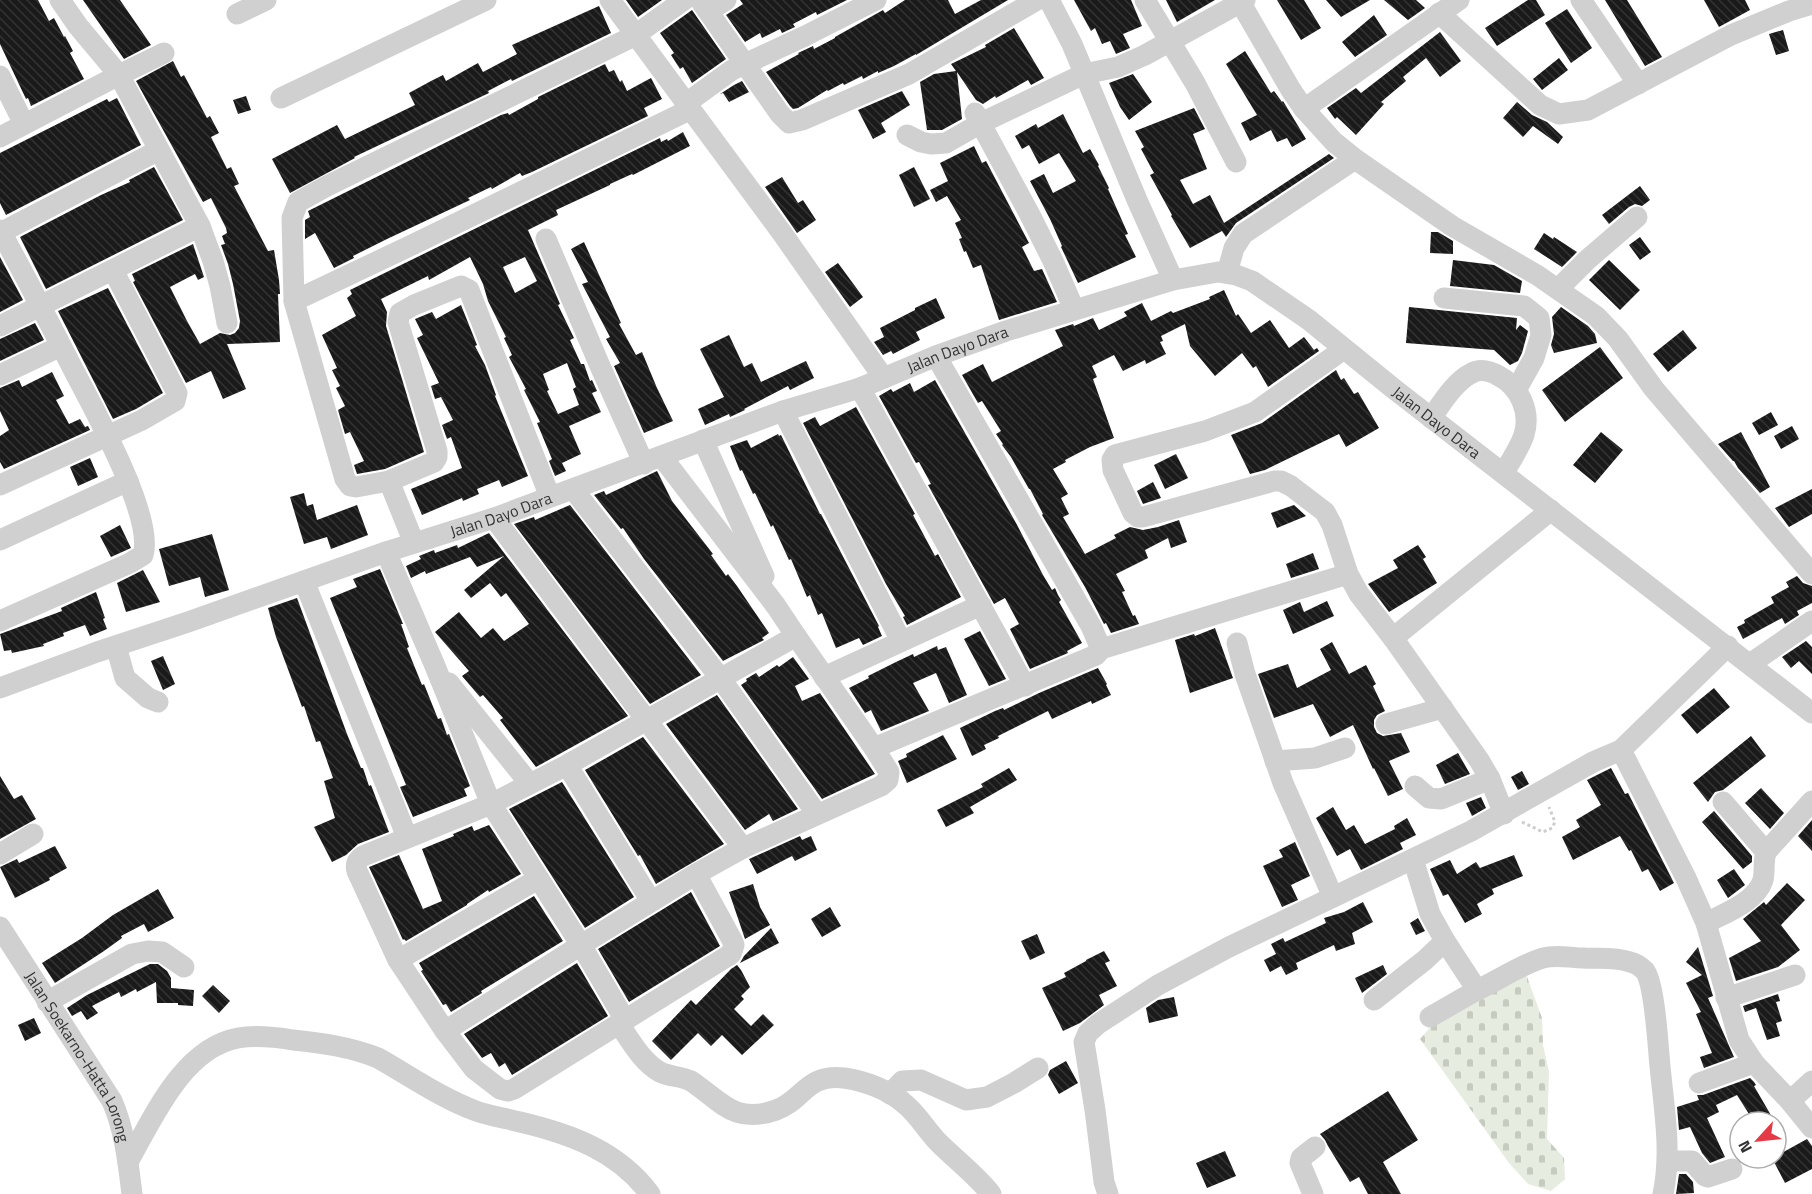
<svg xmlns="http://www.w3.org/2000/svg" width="1812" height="1194" font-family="'Titillium Web',sans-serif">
	<defs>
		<pattern id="cemetery-stones" width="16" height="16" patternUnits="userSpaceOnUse" patternTransform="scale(1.5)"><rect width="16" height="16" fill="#e6ecdf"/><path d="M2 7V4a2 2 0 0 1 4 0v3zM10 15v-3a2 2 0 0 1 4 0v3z" fill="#c6cbc0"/></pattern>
		<pattern id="building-back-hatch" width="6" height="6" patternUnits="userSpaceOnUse" patternTransform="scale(1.5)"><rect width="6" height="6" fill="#1a1a1a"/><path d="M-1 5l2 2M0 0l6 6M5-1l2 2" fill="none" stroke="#333"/></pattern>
	</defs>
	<rect width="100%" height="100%" fill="#fff"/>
	<!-- cemetery -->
	<path fill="url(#cemetery-stones)" d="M1526 974 1542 1018 1543 1045 1549 1072 1547 1139 1564 1158 1565 1179 1551 1191 1528 1184 1509 1163 1420 1039 1460 993Z"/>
	<!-- building -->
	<path fill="url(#building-back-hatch)" fill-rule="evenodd" d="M0 0H38L49 21 54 18 64 37 65 36 73 51 70 53 84 79 31 106 28 98 26 99 0 44Z
		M83 0H120L151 45 124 59Z
		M626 0H662L638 17Z
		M740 0H847L817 15 816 12 793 24 795 27 782 33 780 29 762 38 760 33 745 42 726 15 743 4Z
		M905 0H948L955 14 981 0H1008L916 55V54L894 66 878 73V71L863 79 862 76 844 85 843 83 828 91 827 90 798 108 793 109 790 106 766 72 799 54 798 53 813 46 814 49 835 38V37L883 10 885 13Z
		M1074 0H1131L1142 26 1123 34 1130 48 1116 54 1110 41 1102 44 1095 28 1091 31Z
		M1166 0H1215L1177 22Z
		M1277 0H1304L1321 28 1301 40Z
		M1326 0H1370L1341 17Z
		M1384 0H1416L1425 8 1408 20Z
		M1528 0H1536L1545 15 1497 46 1485 28Z
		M1605 0H1627L1662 57 1645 66Z
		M1704 0H1745L1750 10 1719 27Z
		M599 6 611 33 512 81 511 79 488 91 489 93 354 157 355 158 290 193 272 159 337 125 345 139 415 105 409 93 431 81 443 75 446 81 478 63 483 72 517 54 512 45Z
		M1567 9 1592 48 1571 63 1545 23Z
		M692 10 726 59 692 83 683 67 680 69 671 55 674 53 660 33Z
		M1374 15 1387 35 1355 57 1342 42Z
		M1014 28 1044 78 1031 85 1028 80 996 98 995 96 983 104 976 100 957 72 962 119 942 130H927L920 82 934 74 956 71 951 64 986 47 985 45Z
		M1783 30 1789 51 1776 55 1769 34Z
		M1440 32 1461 61 1440 77 1426 58 1403 77 1406 81 1381 102 1384 104 1356 135 1337 117 1335 119 1327 108 1356 88 1361 93Z
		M1245 51 1271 93 1274 91 1282 102 1283 101 1306 139 1292 147 1287 138 1277 142 1271 130 1250 141 1241 123 1257 115 1226 64Z
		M1559 58 1568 70 1542 90 1533 79Z
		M173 61 181 77 184 75 207 118 210 116 219 133 211 137 227 169 231 167 239 184 234 186 268 251 274 250 279 280 280 294H278L280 342 227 344 246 389 223 399 211 371 186 383 133 282 135 281 132 274 193 244 204 277 198 280 195 274 170 287 187 321 200 344 220 333 230 335 235 333 239 328 240 321 233 284 228 264 221 245 225 244 222 236 227 233 226 228 211 198 203 202 136 81Z
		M605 64 609 72 614 70 620 82 622 80 627 91 651 78 662 99 644 108 648 116 532 172 522 176 520 173 492 189 491 187 468 198 470 200 387 239 353 256 354 258 334 268 315 233 305 239V220L310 217 308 211 501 115 508 113 509 115 538 99V97Z
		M1133 74 1152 102 1129 120 1120 107 1109 83Z
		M742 81 749 92 729 102 723 93 720 94 734 85Z
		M902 91 910 105 881 123 886 132 873 139 858 110Z
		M246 96 251 110 238 114 233 100Z
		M117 98 141 145 6 215 0 203V153L107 99 109 102Z
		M1517 102 1532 115 1547 122 1563 137 1558 144 1533 126 1523 137 1503 118Z
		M1194 108 1205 129 1193 134 1207 169 1180 180 1193 204 1210 195 1224 223 1329 154 1334 158 1236 223 1226 237 1222 231 1190 248 1171 216 1172 215 1150 175 1154 173 1141 149 1144 147 1135 131Z
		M1063 114 1083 153 1090 149 1099 165 1098 166 1109 188 1108 189 1128 234 1125 235 1136 257 1078 283 1061 247 1062 246 1050 219 1030 181 1044 174 1053 193 1076 181 1059 153 1039 164 1029 145 1022 149 1015 136 1036 124 1038 128Z
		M683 132 690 146 633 175 632 174 610 184V185L556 210 558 215 528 230 560 304 558 305 574 338 570 340 581 364H584L590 381 592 380 597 391 592 393 601 412 569 426 581 454 562 463 566 471 555 476 549 461 552 459 537 423 540 422 524 390 526 389 509 357 512 355 504 338 506 337 488 301 483 284 470 257 429 280 428 276 381 299 387 312 386 326 424 452 385 469 357 474 354 465 364 461 350 432 345 434 338 410 345 406 336 388 340 386 332 370 337 368 322 335 356 316 347 298 352 294 350 290 660 138 661 142 667 139 668 141ZM525 257 537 281 515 293 503 267ZM567 363 576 387 573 389 579 405 558 414 547 391 549 390 543 374Z
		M974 146 982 163 986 161 1029 243 1022 247 1034 271 1042 269 1057 302 999 320 981 265 973 268 966 251 964 252 959 239 962 238 955 223 961 220 947 196 936 202 930 190 948 181 940 163Z
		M154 167 183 220 46 289 20 237 101 195 130 182 129 180Z
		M914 167 930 199 914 207 899 175Z
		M782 177 798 203 803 200 816 220 797 233 765 187Z
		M1640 186 1650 200 1642 206 1635 204 1629 207 1609 224 1602 215Z
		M1431 232H1438L1453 241V254L1430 253Z
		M1544 233 1553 239 1554 237 1577 252 1562 267 1534 249Z
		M1640 237 1651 252 1640 260 1629 245Z
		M584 242 621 323 619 324 636 355 642 352 657 388 673 421 644 433 614 366 620 363 606 339 610 337 582 284 588 282 571 249Z
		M0 257 23 300 0 312Z
		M1453 260 1494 265 1522 281 1520 293 1450 286Z
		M1609 260 1640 290 1620 310 1589 280Z
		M838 263 863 297 850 307 825 272Z
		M108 288 163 393 136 409 113 419 58 311Z
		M1224 290 1236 316 1238 314 1251 333 1270 320 1289 348 1304 337 1314 350 1317 348 1319 351 1268 387 1256 366 1253 368 1242 353 1215 376 1190 346 1185 324 1161 336 1163 341 1160 342 1166 354 1146 364 1145 360 1123 371 1114 355 1092 366 1097 377 1093 379 1114 438 1090 447 1065 460 1066 462 1053 469 1068 494 1061 498 1069 514 1063 517 1085 554 1116 538 1114 535 1130 527 1143 530 1158 527 1179 520 1187 542 1171 548 1168 538 1145 550 1148 558 1116 574 1125 591 1122 592 1133 616 1135 615 1139 624 1111 633 1106 623 1104 624 1085 587 1042 515 1043 514 1030 489H1029L1011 457 1002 445 1003 444 996 434 1001 431 982 401 978 403 962 375 983 364 992 382 1063 346 1055 330 1073 324 1074 326 1093 318 1099 330 1127 316 1124 312 1142 303 1151 321 1171 311 1173 313 1210 299 1209 297Z
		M936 298 945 318 916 332 920 340 893 354 891 351 883 355 874 342 884 337 880 328 915 310V308Z
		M461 305 477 345 475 346 485 365 496 395 495 396 528 476 502 487 499 480 477 489 479 494 463 501 462 498 422 515 411 489 462 468 451 437 447 439 442 425 453 420 441 397 435 399 431 386 439 383 417 338 423 335 415 319 432 312 436 319Z
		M1409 307 1517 318 1516 330 1520 325 1528 331 1522 353 1518 361 1510 365 1494 350 1406 343Z
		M1561 307 1588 326 1595 334 1597 343 1554 353 1551 345 1554 334 1552 317Z
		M35 323 44 340 0 361V339Z
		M1683 330 1697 348 1668 372 1653 354Z
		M729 335 744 367 752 363 761 382 806 361 814 378 790 390 788 386 744 409 745 410 730 417 729 414 705 425 698 409 724 397 700 349Z
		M1600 347 1623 378 1565 422 1542 390Z
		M1336 370 1341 380 1344 378 1354 394 1358 392 1379 428 1346 447 1339 434 1265 470 1250 474 1231 435 1262 423Z
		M52 372 64 396 56 400 69 424 80 419 85 427 88 426 90 430 4 469 0 462V436L9 430 0 411V388L19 380 22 387Z
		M935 380 1016 523 1043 575 1052 590 1055 588 1058 595 1061 600 1059 602 1082 643 1067 651 1068 653 1030 669 1010 629 1019 624 1005 598 994 604 928 485 931 484 919 462 916 463 879 396 891 389 893 392 910 383 914 392Z
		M856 407 915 514 913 515 935 556 938 554 961 597 907 625 903 617 905 616 886 584 803 423 815 417 820 426Z
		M1771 412 1778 425 1759 435 1752 423Z
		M1792 426 1799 439 1781 449 1774 436Z
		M1601 432 1623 450 1595 483 1573 465Z
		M1741 432 1770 487 1760 493 1738 468 1734 461H1733L1718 444Z
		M778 434 779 436 781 435 820 514H821L879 626 878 627 882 636 863 645 859 638 836 648 822 613 818 615 810 595 807 597 791 559 789 560 773 525 771 527 755 493 753 494 742 470 740 471 730 446 747 440 751 448Z
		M1176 454 1188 478 1165 489 1154 465Z
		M90 458 98 477 78 486 70 467Z
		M657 471 672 501 713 554 711 555 726 576 728 574 737 586 769 633 762 638 764 640 723 661 644 559 623 528 621 529 594 495 604 491 606 495Z
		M1153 482 1161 498 1143 504 1137 491Z
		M1812 489V514L1789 527 1775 508Z
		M304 493 307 506 313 504 317 520 357 505 368 535 331 549 327 537 304 544 290 497Z
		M570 505 701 675 650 704 514 524 534 517 535 520Z
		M1294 505 1306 516 1277 528 1271 513Z
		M120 525 131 548 111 557 100 536Z
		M489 533 628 716 536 767 500 720 503 718 483 695 480 697 462 676 469 671 435 632 459 612 481 638 493 628 504 641 529 624 506 593 501 597 490 583 471 598 464 590 504 556 477 567 470 557 426 574 425 571 411 578 406 566 421 559 419 556 434 550 435 553 457 545 458 548Z
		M212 534 229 590 205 597 200 577 169 586 159 549Z
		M1418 545 1426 557 1423 559 1437 583 1389 612 1368 584 1398 568 1393 560Z
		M1313 553 1319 569 1291 578 1286 564Z
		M380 569 403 624H401L409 647 407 648 422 685 424 684 438 719 441 718 447 735 449 734 470 786 464 789 467 796 413 817 400 787 406 785 330 598 357 587 353 579Z
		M143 570 160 602 126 612 117 583Z
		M1797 576 1803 583 1812 586V603L1797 611 1799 615 1785 624 1782 618 1743 639 1737 627 1745 623 1744 620 1774 603 1771 597 1789 587 1786 582Z
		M96 592 105 618 103 619 107 629 90 636 85 625 63 633 64 636 43 644 44 646 12 653 11 650 4 651 0 634 62 611 61 608Z
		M297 598 347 734 361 768H363L369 786 371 785 389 832 358 844 346 855 332 862 314 827 335 818 324 781 333 778 320 741 316 742 304 706 302 707 276 637 268 608Z
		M1327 601 1334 616 1293 634 1283 610 1300 602 1304 612Z
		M1215 628 1233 678 1190 693 1175 640 1194 634 1195 636Z
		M980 631 1006 679 989 686 964 639Z
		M1806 641 1812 647V674L1799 661 1791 668 1782 657Z
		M1332 642 1349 674 1366 665 1376 684 1373 686 1385 711 1377 715 1374 720V727L1377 733 1383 736 1401 733 1410 752 1389 761 1403 789 1388 796 1374 768 1373 769 1353 725 1330 737 1313 704 1274 718 1258 674 1288 664 1297 688 1331 670 1320 649Z
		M937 646 938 650 946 647 967 695 949 703 936 673 913 683 929 711 881 731 871 710 865 713 849 688 869 678 868 676 896 662 913 654 914 657Z
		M163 656 175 684 163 690 151 661Z
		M793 657 809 679 795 686 802 701 820 693 875 774 822 799 741 685 747 681 746 679 756 673 759 677 777 665 779 667Z
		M1098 668 1107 684 1106 685 1111 695 1092 704 1091 701 1052 719 1048 711 998 736 999 738 984 745 986 749 972 756 960 728 995 711 1003 708 1004 710 1039 693Z
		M1714 688 1730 707 1697 734 1681 715Z
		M717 695 798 809 773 821 769 814 745 830 666 724Z
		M943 735 957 759 907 783 898 761 907 757 906 754Z
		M1751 736 1766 756 1723 790 1715 792 1708 802 1693 783Z
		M643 737 724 844 656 884 640 855 638 856 585 770Z
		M1458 753 1470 774 1445 784 1436 765Z
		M1009 768 1017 780 970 807 974 813 946 827 937 810 983 787 981 784Z
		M1611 768 1625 794 1628 793 1674 883 1660 891 1648 869 1642 872 1631 850 1629 851 1620 836 1573 860 1562 837 1580 827 1576 820 1601 805 1587 780Z
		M1522 771 1529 784 1518 790 1511 777Z
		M0 776 14 799 22 795 36 819 0 839Z
		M562 782 634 897 585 928 509 809Z
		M1761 788 1784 813 1770 829 1745 803Z
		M1481 797 1486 808 1472 816 1466 803Z
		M1333 807 1346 830 1354 825 1365 844 1395 829 1394 826 1407 818 1416 835 1400 843 1403 849 1361 870 1350 849 1337 856 1316 818Z
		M1714 811 1752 856V862L1743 869 1702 822Z
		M1812 820V851L1798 836Z
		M489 825 521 874 489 892 488 890 467 904V905L406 941 404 939 403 940 369 867 399 855 423 909 442 901 422 849 454 836 453 834 472 826 474 831Z
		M800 836 802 840 811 836 817 850 795 861 792 856 757 874 749 859Z
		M1295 842 1310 876 1291 885 1298 900 1282 907 1263 866 1283 857 1279 850Z
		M55 846 67 868 49 878 50 880 15 898 0 867 17 859 19 863Z
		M1514 855 1523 876 1492 889 1494 894 1477 904 1482 914 1465 923 1448 894 1443 896 1430 869 1450 860 1457 874 1476 862 1480 868Z
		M1734 869 1745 885 1728 898 1717 880Z
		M1787 883 1805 900 1781 925 1800 950 1778 967 1736 981 1729 958 1761 941 1743 919 1764 902 1766 905Z
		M753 884 760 907 770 925 745 939 729 892Z
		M158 889 174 918 148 932 144 924 121 936 122 938 104 951 55 983 42 963 82 938 113 915Z
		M691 892 720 946 629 1002 598 949Z
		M534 896 563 941 481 991 482 993 451 1012 446 1004 443 1005 421 971 423 970 419 963Z
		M1363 902 1373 922 1352 933 1355 944 1336 951 1334 945 1296 963 1298 969 1286 975 1281 966 1270 972 1264 960 1276 954 1271 944 1283 938 1285 942 1326 923 1324 918 1344 912Z
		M830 907 841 926 822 937 811 919Z
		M1418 918 1425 931 1416 935 1410 923Z
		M771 928 779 943 740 963 744 956Z
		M1037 934 1045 953 1030 960 1021 941Z
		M1698 947 1713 996 1708 998 1734 1057 1704 1068 1700 1057 1712 1053 1696 1014 1701 1012 1686 983 1702 975 1686 962Z
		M1104 951 1110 961 1105 963 1117 986 1099 995 1104 1005 1080 1023 1063 1031 1042 988 1066 977 1064 973 1086 961V960Z
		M577 963 608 1016 512 1075 505 1063 499 1067 491 1053 482 1058 464 1034Z
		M150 964H158L167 971 171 978V988L194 990 193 1006 178 1005V1003H157L156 982 137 992 136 989 121 997 119 992 92 1006 98 1013 87 1020 81 1011 72 1016 67 1008 87 995Z
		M737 965 741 970 750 987 741 996 744 999 734 1009 751 1026 763 1014 774 1025 742 1055 722 1035 711 1046 698 1033 671 1060 652 1041 691 1000 696 1005 731 969Z
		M1383 965 1387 974 1362 993 1355 978Z
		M213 985 230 1001 219 1013 202 996Z
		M1778 994 1780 1001 1776 1002 1782 1021 1776 1023 1780 1036 1767 1040 1756 1008 1745 1012 1743 1006Z
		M1174 997 1178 1016 1149 1023 1146 1008 1158 1000Z
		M34 1018 41 1033 25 1041 18 1025Z
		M1066 1061 1078 1083 1059 1094 1048 1075 1050 1070Z
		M1750 1078 1754 1082 1756 1085 1754 1086 1772 1117 1763 1122H1754L1737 1095 1716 1105 1719 1112 1707 1118 1725 1157 1710 1163 1702 1153 1690 1127 1679 1130 1677 1107 1699 1100 1697 1095H1703Z
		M1388 1091 1418 1140 1383 1162 1401 1194H1368L1359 1177 1350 1182 1328 1146 1325 1140 1320 1134Z
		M1807 1139 1812 1146V1169L1785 1183 1772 1158H1776V1156Z
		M1225 1151 1236 1176 1207 1188 1196 1163Z
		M1679 1174H1686L1693 1182 1694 1193 1676 1194Z"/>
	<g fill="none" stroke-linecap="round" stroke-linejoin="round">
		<!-- path -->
		<path stroke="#cdcdcd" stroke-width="3" stroke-dasharray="3 3" stroke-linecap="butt" d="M1522 822 1543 832 1552 828 1555 822 1549 807"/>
		<!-- minor -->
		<g stroke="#d0d0d0" stroke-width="21">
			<path d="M60 0 78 26 119 75 200 226 213 261 220 286 227 323"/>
			<path d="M610 0 782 233 883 377"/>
			<path d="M700 0 780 114 789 123 802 120 909 74 1037 0"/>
			<path d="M1049 0 1072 44 1137 200 1173 280"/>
			<path d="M1145 0 1195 83 1236 162"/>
			<path d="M1239 0 1291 90 1304 109 1334 142 1355 159 1452 226 1537 275 1596 316 1618 339 1654 389 1812 574"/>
			<path d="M1581 0 1638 84"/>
			<path d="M708 11 726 0"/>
			<path d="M1439 13 1540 105 1559 114 1588 110 1731 35 1789 11 1812 4"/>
			<path d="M237 14 266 0"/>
			<path d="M0 76 24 124"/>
			<path d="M281 98 486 0"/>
			<path d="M685 104 732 70 805 36 876 0"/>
			<path d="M1304 109 1459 0"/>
			<path d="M975 113 1030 215 1053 261 1074 309"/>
			<path d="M907 135 921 142 931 144 946 143 981 123 1084 74 1118 67 1145 55 1245 0"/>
			<path d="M0 137 119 75 164 53"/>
			<path d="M0 230C25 276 49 322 73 369 92 406 155 517 143 555L130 563 0 621"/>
			<path d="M0 233 159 150"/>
			<path d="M546 239 600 366 644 464"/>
			<path d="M1227 273 1234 248 1243 234 1355 159"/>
			<path d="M1558 289 1587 260 1637 217"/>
			<path d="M1444 298 1524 306 1539 318 1541 335 1534 358 1516 390"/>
			<path d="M294 301 292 218 298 202 327 186 634 36 684 0"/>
			<path d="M0 326 200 226"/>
			<path d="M1344 349 1255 412 1205 431 1115 455 1112 460 1113 470 1133 513 1138 517H1143L1274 481H1281L1291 486 1325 512 1332 525 1348 574 1359 594 1393 638 1551 510"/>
			<path d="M0 375 61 346"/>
			<path d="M860 388 1025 686"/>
			<path d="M783 411 901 641"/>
			<path d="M1431 418C1442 403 1455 381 1472 373 1481 368 1490 371 1499 376 1520 387 1531 412 1524 435 1519 449 1511 461 1504 472"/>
			<path d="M703 440 764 576"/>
			<path d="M389 481 434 462 437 457V451L398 322 400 313 414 305 461 286 469 290 550 497"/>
			<path d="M0 485 142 420 175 401 177 393 113 270"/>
			<path d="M573 489 721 679 817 814"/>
			<path d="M494 518 743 848"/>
			<path d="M0 540 128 481"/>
			<path d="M414 543 389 481 356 487 350 486 345 479 294 301 414 244 689 110"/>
			<path d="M386 552 435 666 491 804 581 945 625 1020 514 1089 508 1091 500 1089 474 1069 445 1031 398 960 357 871C355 864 357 860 363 856L491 804 567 765 796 636 776 606 662 457"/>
			<path d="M304 581 407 837"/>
			<path d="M1393 638 1479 760 1490 779 1504 814"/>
			<path d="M1237 643 1245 674 1283 783 1333 897"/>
			<path d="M116 646 125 678 148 698 158 702"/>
			<path d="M1101 649 1348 574"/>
			<path d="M1750 664 1812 621"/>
			<path d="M824 677 981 605"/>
			<path d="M449 683 529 783"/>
			<path id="s1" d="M0 688 97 652 188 622 386 552 494 518 783 411 860 388 936 356 1006 331 1173 280 1218 272 1236 275 1252 281 1309 320 1394 389 1812 713"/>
			<path d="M1386 724 1443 708"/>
			<path d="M874 748 1096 655 1101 649 1091 626 936 356"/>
			<path d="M1621 750 1686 878 1706 923 1739 1040 1754 1063 1790 1101 1812 1128"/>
			<path d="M1275 761 1315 758 1345 748"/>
			<path d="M567 765 651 901"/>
			<path d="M1415 786 1429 798 1441 799 1490 779"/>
			<path d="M1766 852 1812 801"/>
			<path d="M0 854 33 834"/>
			<path d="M1706 923C1725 913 1756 902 1763 880 1765 872 1763 862 1766 852L1723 802"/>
			<path id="s2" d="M0 927 112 1101C125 1131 128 1162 132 1194"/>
			<path d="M1445 941 1477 990C1499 980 1520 965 1543 958 1557 954 1570 958 1584 958 1599 959 1615 957 1630 962 1635 963 1641 967 1645 971 1655 985 1658 1047 1660 1066 1664 1109 1672 1152 1663 1194"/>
			<path d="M398 960 538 879"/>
			<path d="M1726 998 1795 975"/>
			<path d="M1374 1000 1425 960 1445 941 1430 914 1413 859"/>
			<path d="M47 1002 132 954 148 951 162 952 184 967"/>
			<path d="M1430 1017 1477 990"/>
			<path d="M625 1020 731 954 734 945 732 940 696 874"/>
			<path d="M619 1024C630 1040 642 1062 660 1072 670 1077 681 1076 691 1081 721 1101 734 1125 776 1110 804 1100 805 1074 844 1078 865 1081 890 1090 906 1105 919 1116 927 1131 939 1143 956 1160 976 1175 991 1194"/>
			<path d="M445 1031 581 945 696 874 743 848 881 786 888 780 889 772 874 748 796 636"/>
			<path d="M1699 1083 1754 1063"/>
			<path d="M890 1094 902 1081 921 1080 966 1100 987 1097 1014 1083 1038 1068"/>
			<path d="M1790 1101 1812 1081"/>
			<path d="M1668 1161H1692L1705 1176 1708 1177 1732 1169"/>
			<path d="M128 1162C153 1118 183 1048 238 1038 255 1035 275 1037 293 1040 322 1043 351 1047 378 1058 410 1076 441 1098 476 1111 490 1116 505 1118 520 1122 571 1134 618 1151 650 1194"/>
			<path d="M1108 1194 1104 1182 1095 1110 1084 1042 1088 1033 1098 1024 1158 985 1229 947 1471 831 1593 762 1621 750 1728 646"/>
			<path d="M1313 1194 1300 1163 1301 1158 1315 1147"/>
		</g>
	</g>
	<g text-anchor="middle" stroke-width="6" stroke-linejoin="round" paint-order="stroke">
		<!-- street labels -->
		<g font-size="16" fill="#333" stroke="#fff">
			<text dy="6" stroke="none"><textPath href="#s1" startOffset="1016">Jalan Dayo Dara</textPath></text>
			<text dy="6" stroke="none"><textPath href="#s1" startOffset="1556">Jalan Dayo Dara</textPath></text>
			<text dy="6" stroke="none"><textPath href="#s1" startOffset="530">Jalan Dayo Dara</textPath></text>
			<text dy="6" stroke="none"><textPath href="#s2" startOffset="152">Jalan Soekarno-Hatta Lorong</textPath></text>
		</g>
	</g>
	<!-- north arrow -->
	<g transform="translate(1758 1140) rotate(243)"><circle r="28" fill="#ffffff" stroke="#adadad" stroke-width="1.5"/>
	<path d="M0-4.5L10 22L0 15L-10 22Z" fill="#e63946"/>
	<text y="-9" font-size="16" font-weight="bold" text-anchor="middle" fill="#333333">N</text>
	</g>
</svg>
